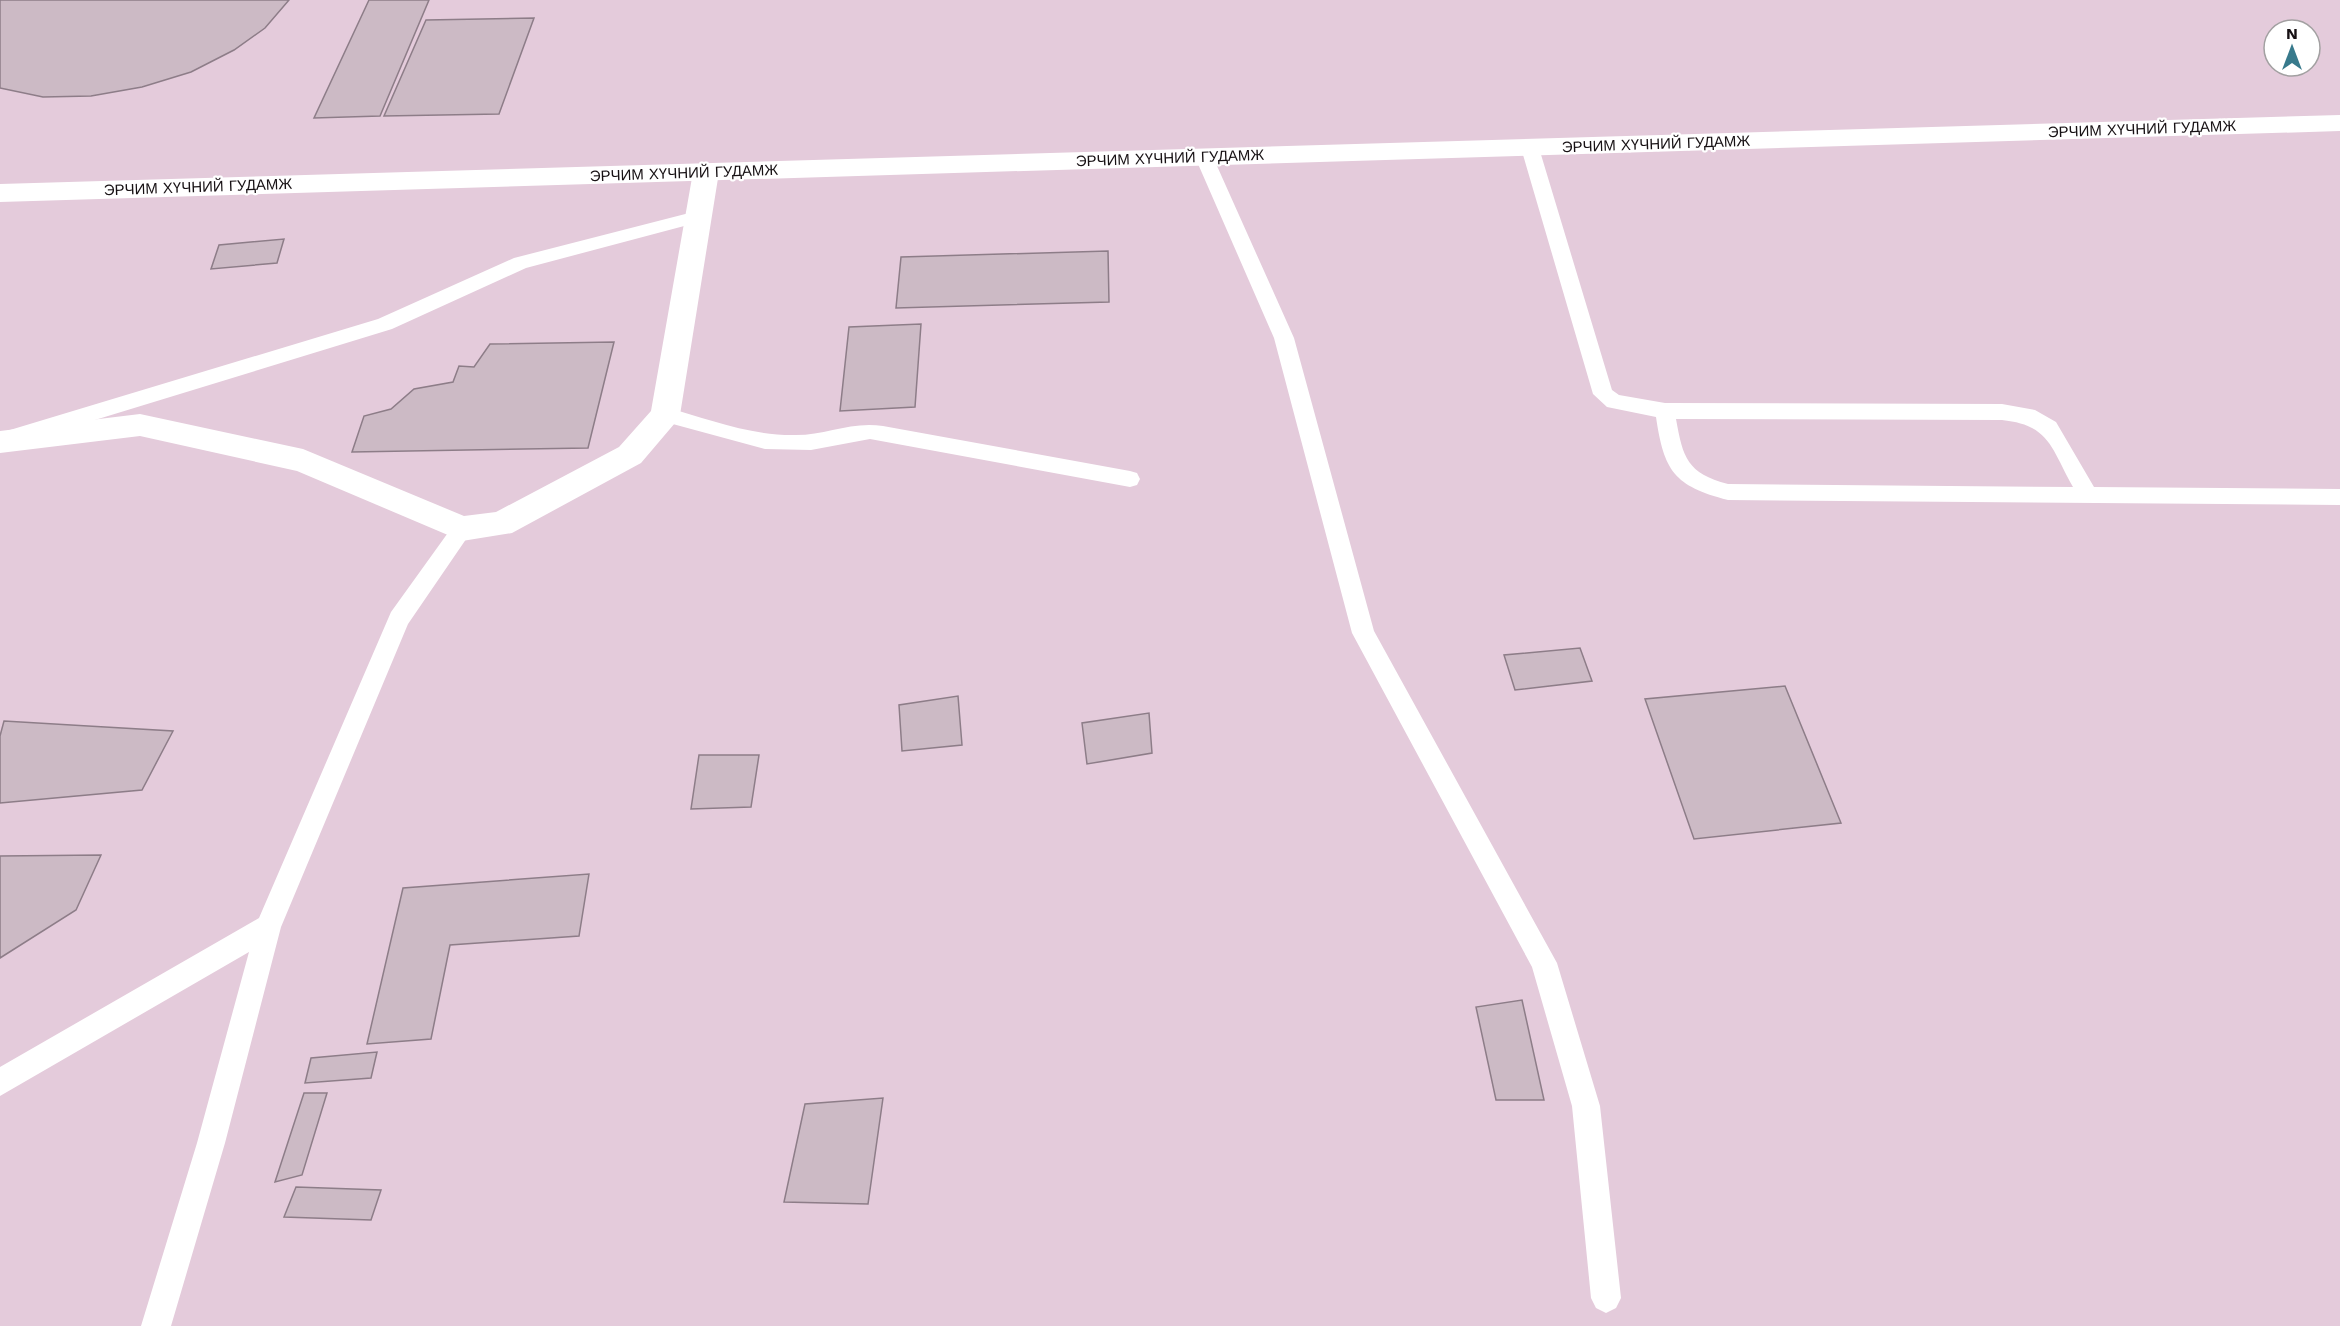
<svg xmlns="http://www.w3.org/2000/svg" width="2340" height="1326" font-family="'Work Sans',sans-serif">
	<rect width="100%" height="100%" fill="#ebd9e4"/>
	<!-- built -->
	<path fill="#e4cbdb" fill-rule="evenodd" d="M0 0H2340V1326H0ZM2274 30H2310V66H2274Z"/>
	<!-- building -->
	<path fill="#ccbac5" stroke="#8d7d88" stroke-width="1.5" d="M0 0H289L265 28 234 50 191 72 142 87 91 96 43 97 0 88Z
		M369 0H429L380 116 314 118Z
		M534 18 499 114 384 116 426 20Z
		M284 239 277 263 211 269 219 245Z
		M1108 251 1109 302 896 308 901 257Z
		M921 324 915 407 840 411 849 327Z
		M614 342 588 448 352 452 364 416 391 409 414 389 453 382 459 366 474 367 490 344Z
		M1580 648 1592 681 1515 690 1504 655Z
		M1785 686 1841 823 1694 839 1645 699Z
		M958 696 962 745 902 751 899 705Z
		M1149 713 1152 753 1087 764 1082 723Z
		M4 721 88 726 173 731 142 790 0 803V736Z
		M699 755H759L751 807 691 809Z
		M101 855 76 910 0 958V856Z
		M589 874 579 936 450 945 431 1039 367 1044 403 888Z
		M1522 1000 1544 1100H1496L1476 1007Z
		M377 1052 371 1078 305 1083 311 1058Z
		M304 1093H327L302 1175 275 1182Z
		M883 1098 868 1204 784 1202 805 1104Z
		M296 1187 381 1190 371 1220 284 1217Z"/>
	<g fill="none" stroke-linecap="round" stroke-linejoin="round">
		<!-- lane -->
		<path fill="#fff" fill-rule="evenodd" d="M1530 142 1539 148 1612 390 1619 395 1665 403 2002 404 2035 410 2056 422 2094 487 2340 489V505L1728 500C1674 486 1664 471 1656 417L1607 407 1593 394 1521 148ZM1676 419 2002 420C2050 425 2051 448 2073 487L1728 484C1687 473 1683 458 1676 419Z
			M1204 151 1213 157 1294 338 1374 631 1557 963 1600 1106 1621 1298 1616 1308 1606 1313 1596 1308 1591 1298 1572 1106 1532 967 1352 633 1274 338 1195 157Z
			M697 211 703 213 706 217 703 221 526 268 392 329 0 449V433L378 319 514 258Z
			M665 407C708 419 751 436 796 435 826 435 852 421 883 426L1130 471 1137 473 1140 479 1137 485 1130 487 870 439 811 450 765 449 658 420 655 415 658 410Z
			M462 521 469 523 473 529 408 624 281 927 225 1143 171 1326H141L197 1143 249 952 0 1096V1067L259 918 391 612 455 523Z"/>
		<!-- street -->
		<path fill="#fff" fill-rule="evenodd" d="M706 164 715 166 719 172 680 415 675 423 641 463 512 533 462 541 297 471 140 436 0 453V431L140 414 303 449 464 516 496 512 619 447 651 411 693 172 697 166Z"/>
		<!-- secondary -->
		<path fill="#fff" fill-rule="evenodd" d="M2340 115V131L0 202V184Z"/>
	</g>
	<g text-anchor="middle" stroke-width="4.5" stroke-linejoin="round" paint-order="stroke">
		<!-- far-street labels -->
		<g font-size="15" fill="#171114" stroke="#fff">
			<text transform="translate(2142 129) rotate(-2)" y="5">ЭРЧИМ ХҮЧНИЙ ГУДАМЖ</text>
			<text transform="translate(1656 144) rotate(-2)" y="5">ЭРЧИМ ХҮЧНИЙ ГУДАМЖ</text>
			<text transform="translate(1170 158) rotate(-2)" y="5">ЭРЧИМ ХҮЧНИЙ ГУДАМЖ</text>
			<text transform="translate(684 173) rotate(-2)" y="5">ЭРЧИМ ХҮЧНИЙ ГУДАМЖ</text>
			<text transform="translate(198 187) rotate(-2)" y="5">ЭРЧИМ ХҮЧНИЙ ГУДАМЖ</text>
		</g>
	</g>
	<!-- north arrow -->
	<g transform="translate(2292 48)"><circle r="28" fill="#ffffff" stroke="#a2a0a1" stroke-width="1.5"/>
	<path d="M0-4.5L10 22L0 15L-10 22Z" fill="#387a8c"/>
	<text y="-9" font-size="16" font-weight="bold" text-anchor="middle" fill="#171114">N</text>
	</g>
</svg>
